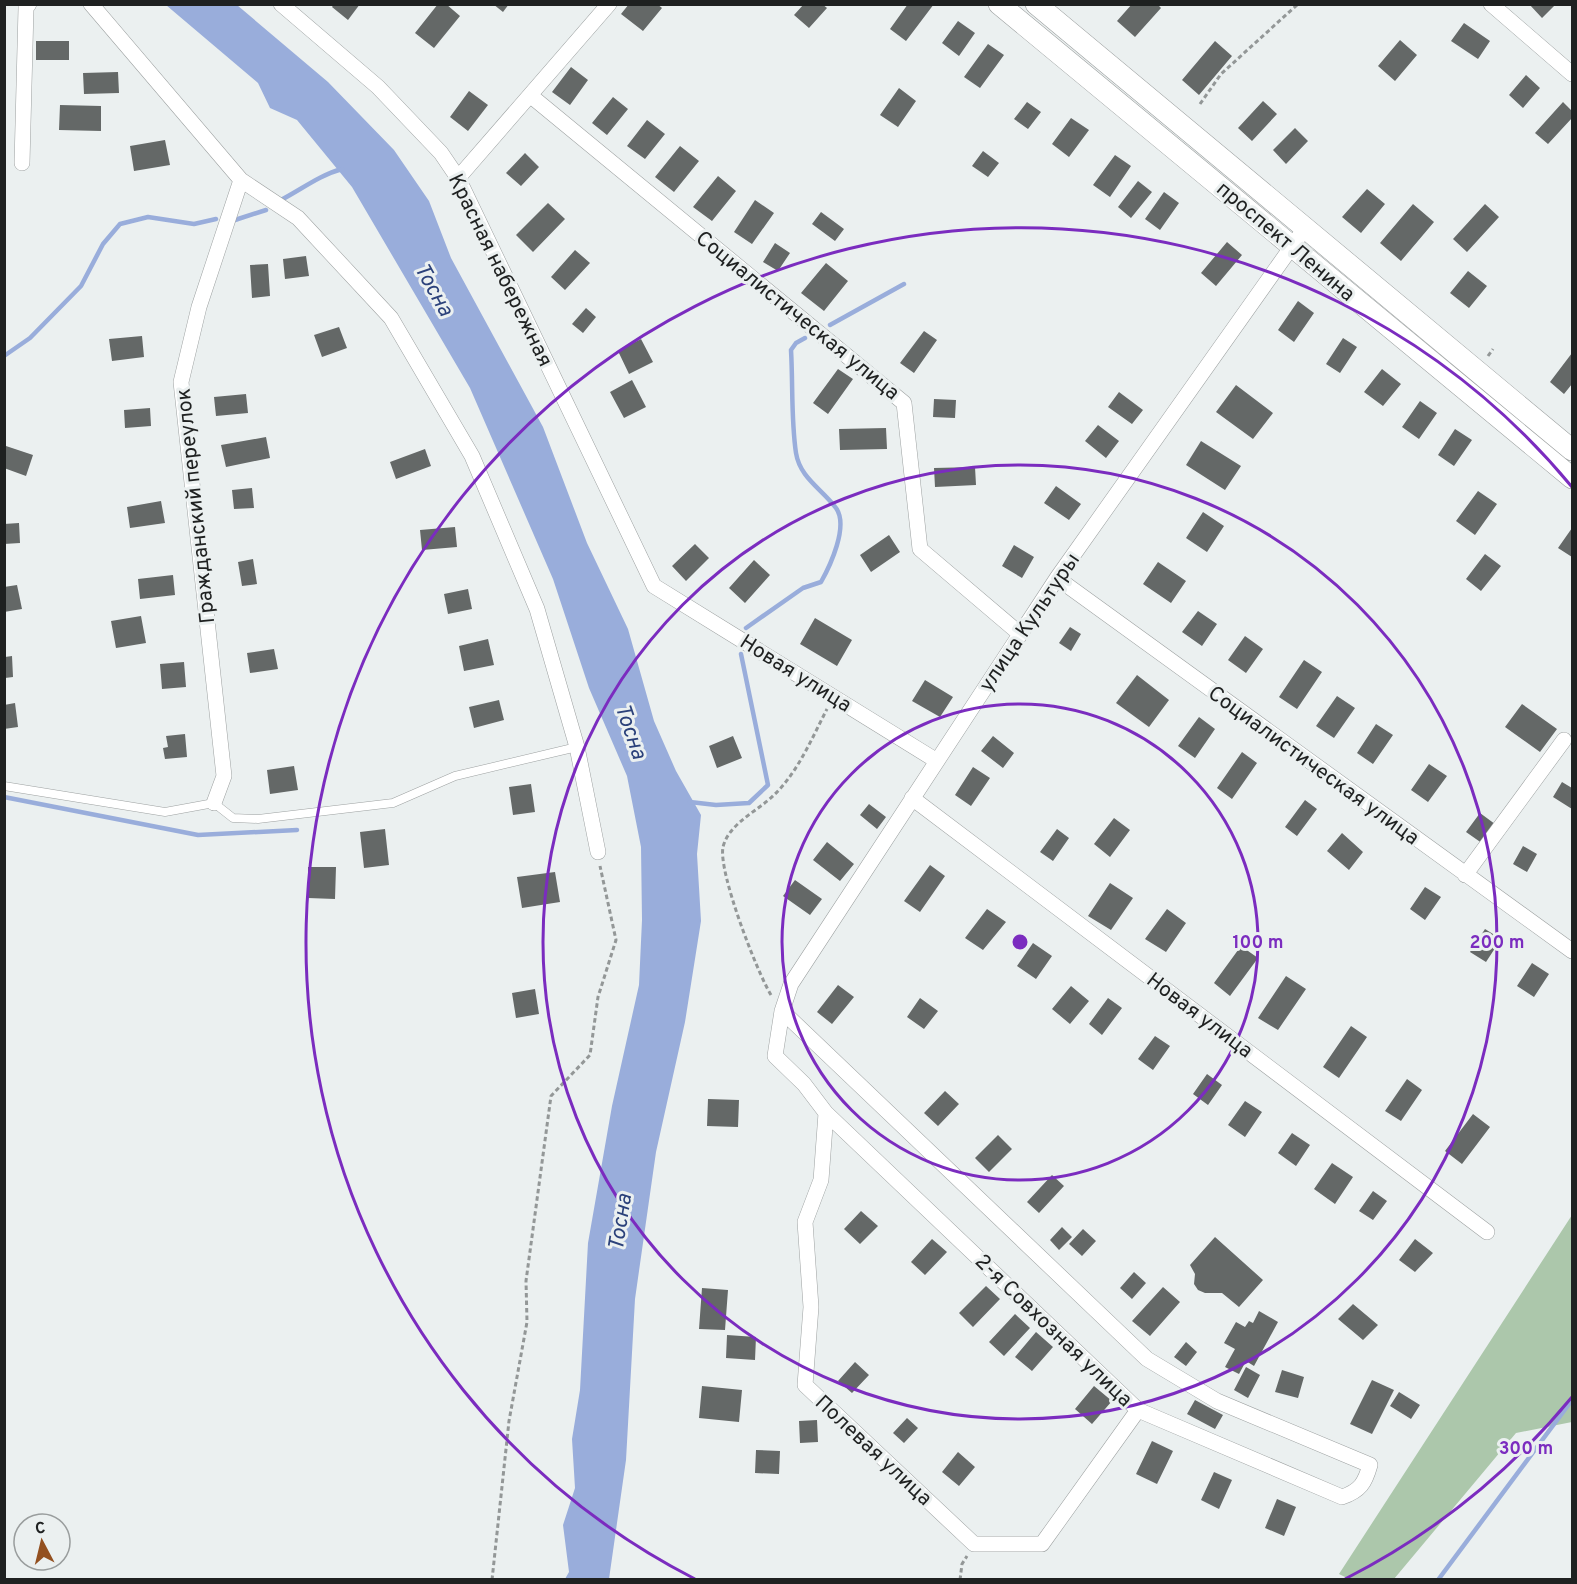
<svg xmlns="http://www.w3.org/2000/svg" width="1577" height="1584" font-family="Overpass,sans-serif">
	<rect width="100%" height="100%" fill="#ebf0f0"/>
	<!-- green -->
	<path fill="#acc7ab" d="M1572 1215V1422L1516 1433 1394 1579H1349L1339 1574Z"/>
	<!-- water -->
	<path fill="#99addb" d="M166 5H237L328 82 394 150 429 201 451 258 543 427 587 543 628 629 654 721 676 771 701 815 697 854 701 921 685 1022 656 1152 635 1299 626 1460 609 1579H565L569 1572 563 1525 575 1488 572 1439 580 1390 588 1243 612 1106 639 985 642 920 641 847 627 776 589 688 553 579 470 388 352 187 297 120 270 108 258 83Z"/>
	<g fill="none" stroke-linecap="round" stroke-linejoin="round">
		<!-- stream -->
		<path stroke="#99addb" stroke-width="4.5" d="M281 200C302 189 320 175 342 169
			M235 220 266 210
			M830 325 904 284
			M4 356 30 338 81 286 103 244 120 224 148 217 194 224 216 219
			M746 628 803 588 821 582C830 566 849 526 836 508 822 489 800 478 796 453 791 420 793 384 791 350L796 343 805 338
			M4 797 198 835 297 830
			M690 802 716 805 749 803 768 785 741 654
			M1438 1580 1572 1400"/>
	</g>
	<!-- building -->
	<path fill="#646867" d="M334 4H360L348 20 332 7Z
		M438 4H446L460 16 434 48 415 33Z
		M493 4H509L503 12Z
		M629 4H657L662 8 643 31 621 14Z
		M804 4H822L827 8 809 28 794 15Z
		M908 4H934L906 41 890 29Z
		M1132 4H1157L1161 8 1135 37 1117 21Z
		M1529 4H1556L1542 18Z
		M958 21 975 33 959 56 942 43Z
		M1464 23 1490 41 1478 59 1451 41Z
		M1400 40 1417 55 1395 81 1378 66Z
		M36 41H69V60H36Z
		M1215 41 1232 56 1199 95 1182 80Z
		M988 44 1004 55 980 88 964 77Z
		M571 67 588 80 570 105 552 92Z
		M118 72 119 93 84 94 83 73Z
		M1526 75 1540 88 1523 108 1509 95Z
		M899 88 916 101 898 127 880 115Z
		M469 91 488 105 468 131 450 117Z
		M613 97 628 109 607 135 592 123Z
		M1263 101 1277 114 1252 141 1238 128Z
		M1027 102 1041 112 1028 129 1014 119Z
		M1563 102 1572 111V118L1548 144 1535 133Z
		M60 105 101 106V131L59 130Z
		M1071 118 1089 130 1069 157 1052 144Z
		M647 120 665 134 645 159 627 146Z
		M1295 128 1308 141 1286 164 1273 150Z
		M165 140 170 165 134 171 130 146Z
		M680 146 699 161 674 192 655 177Z
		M983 151 999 163 988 177 972 166Z
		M525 153 539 167 521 186 506 173Z
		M1115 155 1131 166 1110 197 1093 185Z
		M718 176 736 191 712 221 693 207Z
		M1138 181 1152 192 1131 218 1118 207Z
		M1367 189 1385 204 1361 233 1342 217Z
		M1164 192 1179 203 1160 230 1145 219Z
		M755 200 774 213 752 244 734 232Z
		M548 203 565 219 533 252 516 235Z
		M1413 204 1434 222 1401 261 1380 243Z
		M1485 204 1499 217 1467 252 1453 239Z
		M821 212 844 229 835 241 812 224Z
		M1227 242 1242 255 1216 286 1201 273Z
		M775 243 790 253 778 271 763 262Z
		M575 250 590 263 565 290 551 277Z
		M306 256 309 276 285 279 283 259Z
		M826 263 848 281 824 311 801 293Z
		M268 264 270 296 252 298 250 265Z
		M1468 271 1487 286 1469 308 1450 293Z
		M1298 301 1314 313 1294 342 1278 330Z
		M586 308 596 317 583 333 572 324Z
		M339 327 347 348 322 357 314 335Z
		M924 331 937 340 914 373 900 363Z
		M142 336 144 357 112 361 109 339Z
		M1343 338 1357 347 1340 373 1326 364Z
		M641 339 653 362 629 374 618 351Z
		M1572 353V384L1564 394 1550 382Z
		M838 369 853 379 828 414 813 403Z
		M1382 369 1401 384 1383 406 1364 392Z
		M632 380 646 407 624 418 610 392Z
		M1236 385 1273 413 1253 439 1216 412Z
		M1119 392 1143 410 1132 424 1108 407Z
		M246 394 248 413 216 416 214 397Z
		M934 399 956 400 955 418 933 417Z
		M1420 401 1437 413 1419 439 1402 427Z
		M150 408 151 426 125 428 124 410Z
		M1098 425 1119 441 1106 458 1085 441Z
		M886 428 887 449 840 450 839 429Z
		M1455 429 1472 440 1454 466 1438 455Z
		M266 437 270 458 226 467 221 445Z
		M1201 441 1241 466 1225 490 1186 465Z
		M6 446 33 455 26 476 4 468Z
		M425 449 431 466 396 479 390 462Z
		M975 467 976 485 935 487 934 468Z
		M1056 486 1081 504 1069 520 1044 503Z
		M252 488 254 508 234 509 232 490Z
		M1478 491 1497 504 1475 535 1456 521Z
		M161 501 165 523 130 528 127 507Z
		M1203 512 1224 526 1207 552 1186 538Z
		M19 523 20 543 4 544V524Z
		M455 527 457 547 422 550 420 530Z
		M1572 528V557L1558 548Z
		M889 535 900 552 871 572 860 555Z
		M695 544 709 558 686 581 672 566Z
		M1014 545 1034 557 1022 578 1002 566Z
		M1485 554 1501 566 1481 591 1466 579Z
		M253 559 257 584 242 586 238 562Z
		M754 560 770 575 745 603 729 588Z
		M1158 562 1186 581 1171 603 1143 584Z
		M173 575 175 595 140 599 138 579Z
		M17 585 22 609 4 612V587Z
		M468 589 472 609 448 614 444 594Z
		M1198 611 1217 624 1202 646 1182 632Z
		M141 616 146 643 116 648 111 621Z
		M815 618 852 640 837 666 800 644Z
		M1070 627 1081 634 1071 651 1059 643Z
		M1245 636 1263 649 1246 673 1228 660Z
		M488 639 494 665 464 671 459 646Z
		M274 649 278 669 250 673 247 653Z
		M12 656 13 677 5 678V657Z
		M1304 660 1322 672 1297 709 1279 697Z
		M184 662 186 687 162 689 160 664Z
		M1137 675 1169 700 1149 727 1116 703Z
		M925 680 953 697 940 717 912 701Z
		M1337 696 1355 708 1334 738 1316 726Z
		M499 700 504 720 474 728 469 707Z
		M15 703 18 727 4 729V705Z
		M1522 704 1557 729 1540 752 1505 727Z
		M1199 717 1215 729 1195 758 1178 746Z
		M1376 724 1393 735 1373 764 1357 753Z
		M185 734 187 757 165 759 163 748 168 747 166 736Z
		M733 736 742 758 717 768 709 746Z
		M993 736 1014 753 1003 768 981 751Z
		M1242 752 1257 763 1232 799 1217 788Z
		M1429 764 1447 776 1428 802 1411 790Z
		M294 766 298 790 270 794 267 770Z
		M973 767 990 778 971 806 955 795Z
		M1562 782 1572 788V809L1553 797Z
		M531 784 535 812 513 815 509 787Z
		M1305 800 1317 809 1297 836 1285 827Z
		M869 804 886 817 877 829 860 815Z
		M1480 813 1499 827 1486 846 1466 832Z
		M1114 818 1130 830 1110 857 1094 844Z
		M385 829 389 865 364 868 360 832Z
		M1057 829 1069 838 1053 861 1040 852Z
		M1342 833 1363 852 1349 870 1327 851Z
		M827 842 854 864 840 881 813 860Z
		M1523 846 1537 854 1527 872 1513 864Z
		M930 865 945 876 920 912 904 901Z
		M308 867H336L335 899 308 898Z
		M555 872 560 902 522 908 517 877Z
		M795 880 822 899 810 915 783 896Z
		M1110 883 1133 898 1111 930 1088 916Z
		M1425 887 1441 897 1425 920 1410 909Z
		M987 909 1006 922 983 950 965 938Z
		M1167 909 1186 923 1166 952 1145 939Z
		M1485 929 1501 939 1486 962 1470 952Z
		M1033 943 1052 956 1036 979 1017 966Z
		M1241 946 1258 958 1230 996 1214 983Z
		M1532 963 1549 974 1534 997 1517 986Z
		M1286 976 1306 989 1278 1030 1258 1018Z
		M838 985 854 997 832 1024 817 1012Z
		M1071 986 1089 1001 1070 1024 1052 1009Z
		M535 989 539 1014 516 1018 512 993Z
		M920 998 938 1011 924 1029 907 1017Z
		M1108 998 1122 1008 1102 1035 1089 1024Z
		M1351 1026 1367 1037 1339 1078 1323 1067Z
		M1155 1036 1170 1046 1153 1070 1138 1059Z
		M1207 1074 1222 1085 1208 1105 1193 1094Z
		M1407 1079 1422 1090 1401 1121 1385 1111Z
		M945 1091 959 1104 938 1126 924 1113Z
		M708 1099 739 1100 738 1127 707 1126Z
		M1245 1101 1262 1112 1245 1137 1228 1125Z
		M1473 1114 1490 1127 1462 1164 1445 1151Z
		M1292 1133 1310 1145 1296 1166 1278 1153Z
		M998 1135 1012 1149 989 1172 975 1158Z
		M1332 1163 1353 1177 1335 1204 1314 1189Z
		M1052 1175 1064 1186 1039 1213 1027 1202Z
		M1373 1191 1387 1201 1373 1220 1359 1211Z
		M861 1211 878 1226 860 1244 844 1229Z
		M1062 1227 1072 1237 1059 1250 1050 1240Z
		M1083 1229 1096 1241 1082 1256 1069 1244Z
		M1215 1237 1263 1280 1239 1307 1222 1293H1205L1198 1290 1194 1284 1195 1274 1190 1265Z
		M932 1239 947 1252 925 1275 911 1262Z
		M1415 1239 1433 1253 1415 1272 1399 1260Z
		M1134 1272 1146 1283 1132 1299 1120 1288Z
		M986 1286 1000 1299 973 1327 959 1313Z
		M1163 1287 1180 1302 1150 1336 1132 1321Z
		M702 1288 728 1290 725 1330 699 1329Z
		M1353 1304 1378 1325 1363 1340 1338 1319Z
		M1259 1311 1278 1322 1254 1366 1246 1361 1239 1374 1225 1367 1235 1349 1224 1343 1236 1322 1245 1327 1249 1321 1253 1323Z
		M1015 1314 1030 1328 1004 1356 989 1342Z
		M1036 1332 1053 1347 1032 1371 1015 1357Z
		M727 1335 756 1337 755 1360 726 1358Z
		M1186 1342 1197 1352 1186 1366 1174 1357Z
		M855 1362 869 1375 852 1393 838 1381Z
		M1246 1367 1260 1375 1248 1398 1234 1390Z
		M1282 1370 1304 1377 1298 1398 1275 1392Z
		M1372 1380 1394 1390 1372 1434 1350 1424Z
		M702 1386 742 1390 739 1422 699 1418Z
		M1094 1386 1112 1401 1092 1424 1075 1409Z
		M1399 1392 1420 1405 1411 1419 1390 1406Z
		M1195 1400 1223 1415 1215 1429 1187 1414Z
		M907 1418 918 1428 904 1443 893 1433Z
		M817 1420 818 1442 800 1443 799 1421Z
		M1152 1441 1173 1451 1157 1484 1136 1474Z
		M756 1450 780 1451 779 1474 755 1473Z
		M958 1452 975 1467 959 1486 942 1472Z
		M1214 1472 1232 1480 1219 1509 1201 1500Z
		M1277 1499 1296 1507 1284 1536 1265 1528Z"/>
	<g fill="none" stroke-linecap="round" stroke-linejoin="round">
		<!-- service casing -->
		<g stroke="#9da1a1" stroke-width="9">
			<path id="service" d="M4 786 165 812 214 803 233 818 258 819 393 803 455 776 577 747"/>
		</g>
		<!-- minor casing -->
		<g stroke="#9da1a1" stroke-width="16">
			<path id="minor" d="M91 4 241 180 298 218 391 318 472 456 537 609 577 747 598 852
				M281 4 378 87 441 153 458 178 654 586 937 761
				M1491 4 1572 74
				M531 96 904 403 920 549 1020 634
				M22 163 26 8 29 4
				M458 178 609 4
				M1057 578 1572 951
				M912 798 1487 1232
				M214 803 224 776 181 382 199 307 241 180
				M1465 875 1564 740
				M782 1011 1147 1359 1217 1401 1370 1465C1365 1483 1360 1491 1342 1497L1138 1410 826 1113 804 1084 775 1056 782 1011 791 984 1057 578 1305 228
				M826 1113 821 1180 805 1222 811 1307 805 1385 974 1544H1042L1138 1410"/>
		</g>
		<!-- secondary casing -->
		<g stroke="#9da1a1" stroke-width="22">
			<path id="secondary" d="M999 4 1572 478
				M1036 4 1572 450"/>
		</g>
		<!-- path -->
		<path stroke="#939797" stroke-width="3" stroke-dasharray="4.5 3" stroke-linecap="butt" d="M1200 104 1221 74 1298 4
			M1488 356 1493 349
			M771 995C757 972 718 872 723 847 729 823 758 811 774 795 798 772 812 738 827 709
			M492 1580 509 1421 527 1322 526 1281 551 1096 590 1055 598 997 616 940 600 866
			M960 1580 962 1564 967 1556"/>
		<!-- service -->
		<use href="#service" stroke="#fff" stroke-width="8"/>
		<!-- minor -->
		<use href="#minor" stroke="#fff" stroke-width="15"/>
		<!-- secondary -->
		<use href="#secondary" stroke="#fff" stroke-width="21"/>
	</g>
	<!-- distance rings -->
	<g fill="none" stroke="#7b2cbf" stroke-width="3">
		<circle cx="1020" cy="942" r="238"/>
		<circle cx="1020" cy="942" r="477"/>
		<path d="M1572 1397A715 715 0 0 1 1345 1579M695 1579A715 715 0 1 1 1572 487"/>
	</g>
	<g text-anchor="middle" stroke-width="6" stroke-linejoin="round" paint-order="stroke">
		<!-- street labels -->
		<g font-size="21" fill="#1f2121" stroke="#ebf0f0">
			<text transform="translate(1286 241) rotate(40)" y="7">проспект Ленина</text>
			<text transform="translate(501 270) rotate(64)" y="7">Красная набережная</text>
			<text transform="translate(798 315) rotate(39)" y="7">Социалистическая улица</text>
			<text transform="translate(195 506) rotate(-96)" y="7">Гражданский переулок</text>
			<text transform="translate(1029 622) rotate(-56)" y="7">улица Культуры</text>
			<text transform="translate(796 673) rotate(32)" y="7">Новая улица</text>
			<text transform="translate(1314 765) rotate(36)" y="7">Социалистическая улица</text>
			<text transform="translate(1200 1015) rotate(37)" y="7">Новая улица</text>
			<text transform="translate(1054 1330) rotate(44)" y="7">2-я Совхозная улица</text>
			<text transform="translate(874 1450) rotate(43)" y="7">Полевая улица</text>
		</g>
		<!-- water labels -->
		<g font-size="22" font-style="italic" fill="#2b417a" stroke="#ebf0f0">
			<text transform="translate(435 289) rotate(61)" y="8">Тосна</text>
			<text transform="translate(632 731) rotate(71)" y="8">Тосна</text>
			<text transform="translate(619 1222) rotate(-81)" y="8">Тосна</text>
		</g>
	</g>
	<circle cx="1020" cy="942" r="9" fill="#7b2cbf" stroke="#ebf0f0" stroke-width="3"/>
	<g font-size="18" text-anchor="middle" font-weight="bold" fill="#7b2cbf" stroke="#ebf0f0" stroke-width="6" stroke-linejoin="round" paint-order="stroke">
		<text x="1258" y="948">100 m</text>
		<text x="1497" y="948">200 m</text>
		<text x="1526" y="1454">300 m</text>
	</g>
	<!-- border -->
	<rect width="1577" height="1584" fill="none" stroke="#1f2121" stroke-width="12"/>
	<!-- north arrow -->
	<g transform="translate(42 1542) rotate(353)"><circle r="28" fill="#ebf0f0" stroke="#999d9d" stroke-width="1.5"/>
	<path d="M0-4.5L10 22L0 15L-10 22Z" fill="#935020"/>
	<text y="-9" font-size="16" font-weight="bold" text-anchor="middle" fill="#1f2121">С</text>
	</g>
</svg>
